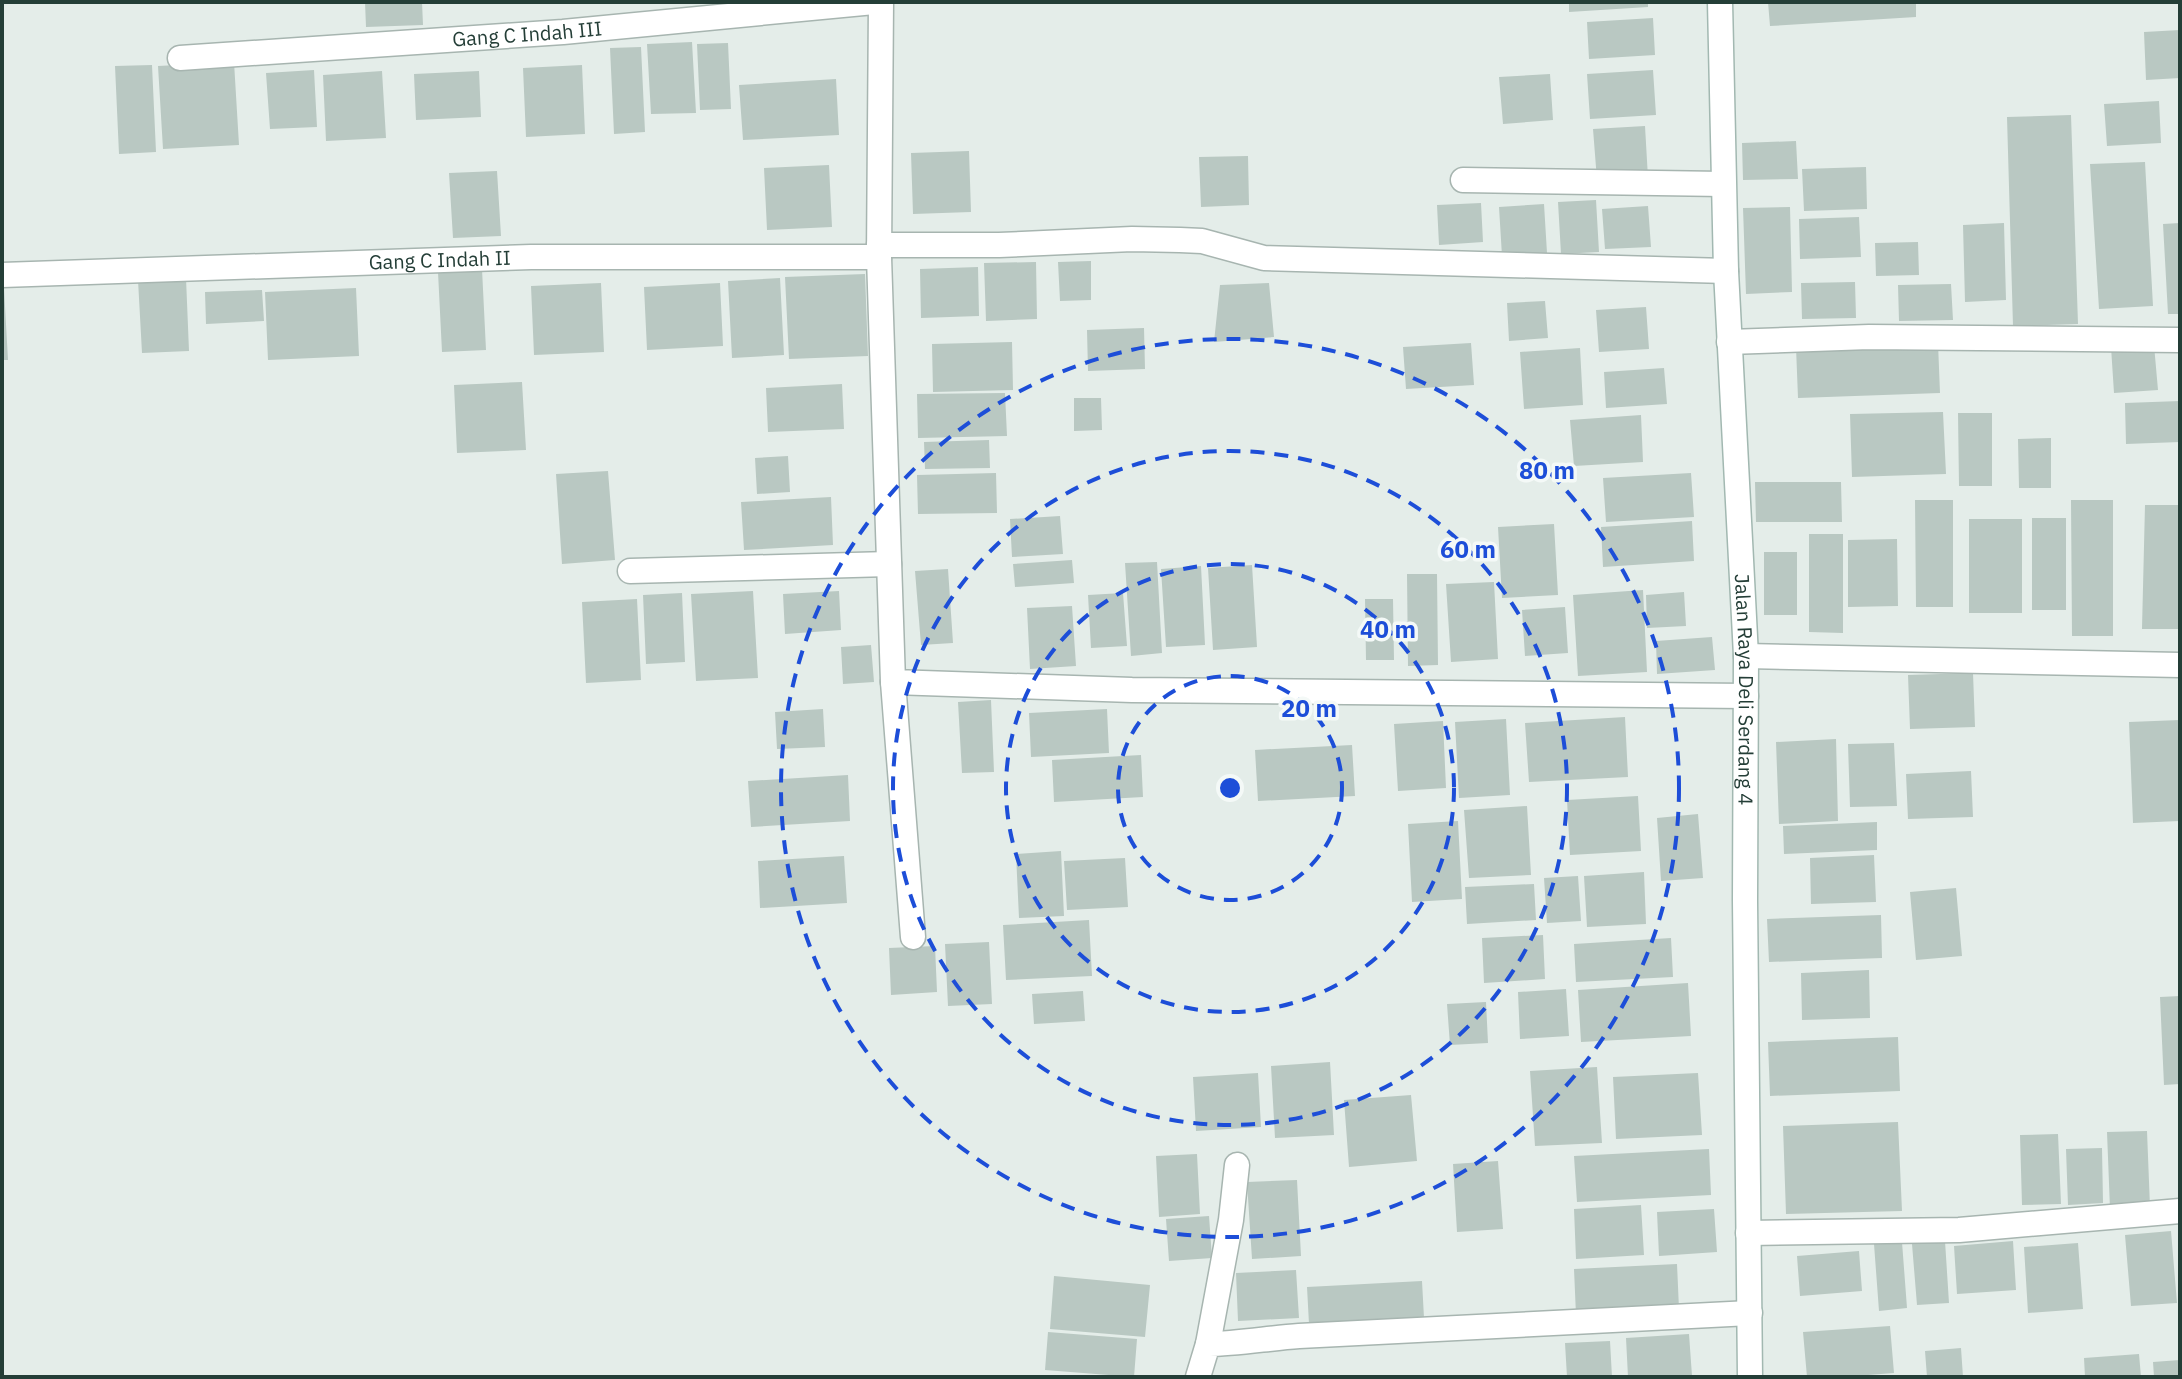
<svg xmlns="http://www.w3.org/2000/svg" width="2182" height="1379" font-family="'IBM Plex Sans',sans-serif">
	<rect width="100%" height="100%" fill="#e4ede9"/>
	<!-- building -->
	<path fill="#b9c8c2" d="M365 2H422L423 25 366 27Z
		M1569 2H1648V7L1569 12Z
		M1768 2H1916V17L1770 26Z
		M1653 18 1655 55 1589 59 1587 22Z
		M2180 30V78L2146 80 2144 32Z
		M692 42 696 113 651 114 647 44Z
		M728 43 731 109 700 110 697 44Z
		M641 47 645 132 614 134 610 48Z
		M234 62 239 145 163 149 158 66Z
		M152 65 156 152 119 154 115 66Z
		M582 65 585 134 526 137 523 68Z
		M314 70 317 127 270 129 266 73Z
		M1653 70 1656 115 1590 119 1587 74Z
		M382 71 386 138 326 141 323 75Z
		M479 71 481 117 416 120 414 74Z
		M1550 74 1553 120 1503 124 1499 77Z
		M836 79 839 135 743 140 739 85Z
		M2159 101 2161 143 2107 146 2104 104Z
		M2071 115 2078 324 2013 326 2007 117Z
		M1645 126 1648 178 1597 180 1593 129Z
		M1796 141 1798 179 1743 180 1742 143Z
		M969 151 971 212 913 214 911 153Z
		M1248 156 1249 205 1201 207 1199 157Z
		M2145 162 2153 306 2099 309 2090 164Z
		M829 165 832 227 767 230 764 168Z
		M1866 167 1867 209 1804 211 1802 169Z
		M497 171 501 236 453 238 449 173Z
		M1596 200 1599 252 1561 254 1558 202Z
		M1481 203 1483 242 1439 245 1437 205Z
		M1544 204 1547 253 1502 256 1499 207Z
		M1648 206 1651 247 1605 249 1602 209Z
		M1790 207 1792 292 1746 294 1743 208Z
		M1859 217 1861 257 1800 259 1799 219Z
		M2004 223 2006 300 1965 302 1963 225Z
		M2180 223V314H2168L2163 224Z
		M1918 242 1919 275 1876 276 1875 243Z
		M1091 261V300L1060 301 1058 262Z
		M1036 262 1037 319 986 321 984 263Z
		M978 267 979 316 921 318 920 269Z
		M482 269 486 350 442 352 438 272Z
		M865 274 868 356 789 359 785 277Z
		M186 278 189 351 142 353 138 280Z
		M780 278 784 355 732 358 728 281Z
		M1855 282 1856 318 1802 319 1801 283Z
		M601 283 604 352 534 355 531 286Z
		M720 283 723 346 647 350 644 287Z
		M1269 283 1274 337 1214 342 1220 285Z
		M1951 284 1953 320 1899 321 1898 285Z
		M4 288 8 360H2V289Z
		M356 288 359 356 268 360 265 292Z
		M262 290 264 321 206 324 205 292Z
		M1545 301 1548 338 1509 341 1507 303Z
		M1646 307 1649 349 1599 352 1596 310Z
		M1144 328 1145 369 1088 371 1087 330Z
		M1012 342 1013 390 933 392 932 344Z
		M1471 343 1474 385 1406 389 1403 347Z
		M1938 343 1940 393 1798 398 1796 347Z
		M2154 345 2158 390 2114 393 2111 347Z
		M1580 348 1583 405 1524 409 1520 352Z
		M1664 368 1667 404 1606 408 1604 372Z
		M522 382 526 450 457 453 454 385Z
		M842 384 844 429 768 432 766 388Z
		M1005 393 1007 436 918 438 917 394Z
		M1074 398H1101L1102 430 1074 431Z
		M2180 401V442L2126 444 2125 403Z
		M1943 412 1946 474 1852 477 1850 414Z
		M1958 413H1992V486H1959Z
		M1641 415 1643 462 1574 466 1570 420Z
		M2051 438V488H2019L2018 439Z
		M989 440 990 468 925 469 924 442Z
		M788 456 790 492 757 494 755 458Z
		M608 471 615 560 562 564 556 474Z
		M996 473 997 513 918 514 917 475Z
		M1691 473 1694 517 1606 522 1603 478Z
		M1755 482H1841L1842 522H1756Z
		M831 497 833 545 744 550 741 502Z
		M1915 500H1953V607H1916Z
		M2071 500H2113V636H2072Z
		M2145 505H2180V629H2142Z
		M1060 516 1063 554 1012 557 1010 519Z
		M2032 518H2066V610H2032Z
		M1969 519H2022V613H1969Z
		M1692 521 1694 561 1603 567 1601 527Z
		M1554 524 1558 595 1502 598 1498 527Z
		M1809 534H1843V633L1809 632Z
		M1897 539 1898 606 1848 607V540Z
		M1764 552H1797V615H1764Z
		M1072 560 1074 583 1015 587 1013 564Z
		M1157 562 1162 653 1131 656 1125 563Z
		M1252 565 1257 647 1213 650 1208 568Z
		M1201 566 1205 645 1166 647 1161 569Z
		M948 569 953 643 921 645 915 571Z
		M1407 574H1437L1438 665 1408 666Z
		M1494 582 1498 659 1451 662 1446 584Z
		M1643 590 1647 672 1578 676 1573 595Z
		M753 591 758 678 696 681 691 594Z
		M839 591 841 630 785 634 783 594Z
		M1684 592 1686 626 1647 628 1646 595Z
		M682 593 685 662 646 664 643 595Z
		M1123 593 1127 646 1091 648 1088 595Z
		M637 599 641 680 586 683 582 602Z
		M1365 599H1393L1394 660H1366Z
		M1072 606 1076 666 1030 669 1027 608Z
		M1565 607 1568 653 1525 656 1522 610Z
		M1712 637 1715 670 1657 674 1656 641Z
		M871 645 874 682 843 684 841 647Z
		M1973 673 1975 727 1910 729 1908 675Z
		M991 700 994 772 962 773 958 702Z
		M823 709 825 747 777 749 775 712Z
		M1107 709 1109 753 1031 757 1029 713Z
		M1625 717 1628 777 1529 782 1525 723Z
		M1506 719 1510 795 1459 798 1455 722Z
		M2180 720V821L2133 823 2129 722Z
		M1443 721 1446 788 1398 791 1394 724Z
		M1836 739 1838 821 1779 824 1776 742Z
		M1894 743 1897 806 1850 807 1848 744Z
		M1352 745 1355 796 1258 801 1255 750Z
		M1141 755 1143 797 1054 802 1052 760Z
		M1971 771 1973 817 1908 819 1906 774Z
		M848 775 850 821 751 827 748 781Z
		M1638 796 1641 851 1570 855 1567 800Z
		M1527 806 1531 875 1469 878 1464 810Z
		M1698 814 1703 878 1661 881 1657 818Z
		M1458 821 1462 899 1412 902 1408 824Z
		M1877 822V850L1784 854 1783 826Z
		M1061 851 1064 916 1019 918 1016 854Z
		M1874 855 1876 902 1811 904 1810 858Z
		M844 856 847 903 760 908 758 861Z
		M1125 858 1128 907 1067 910 1064 861Z
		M1644 872 1646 924 1587 927 1584 876Z
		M1578 876 1581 921 1547 923 1544 878Z
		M1534 884 1536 920 1467 924 1465 887Z
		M1956 888 1962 956 1916 960 1910 892Z
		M1881 915 1882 958 1769 962 1767 919Z
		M1089 920 1092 976 1006 980 1003 925Z
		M1543 935 1545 979 1484 983 1482 938Z
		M1671 938 1673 977 1576 982 1574 944Z
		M989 942 992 1004 948 1006 945 944Z
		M935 946 937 992 891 995 889 948Z
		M1869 970 1870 1018 1802 1020 1801 973Z
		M1688 983 1691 1036 1581 1042 1578 990Z
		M1566 989 1569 1036 1520 1039 1518 992Z
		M1083 991 1085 1021 1034 1024 1032 994Z
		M2180 996V1084L2164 1085 2160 997Z
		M1486 1002 1488 1043 1450 1045 1447 1004Z
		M1898 1037 1900 1091 1770 1096 1768 1042Z
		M1330 1062 1334 1135 1275 1138 1271 1066Z
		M1597 1067 1602 1143 1535 1146 1530 1071Z
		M1258 1073 1261 1127 1196 1131 1193 1077Z
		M1698 1073 1702 1135 1616 1139 1613 1077Z
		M1411 1095 1417 1161 1349 1167 1344 1100Z
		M1898 1122 1902 1211 1786 1214 1783 1126Z
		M2147 1131 2150 1207 2110 1209 2107 1132Z
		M2058 1134 2061 1204 2022 1205 2020 1135Z
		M2102 1148 2103 1203 2068 1205 2066 1149Z
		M1709 1149 1711 1195 1577 1202 1574 1156Z
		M1197 1154 1200 1214 1159 1217 1156 1156Z
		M1498 1161 1503 1229 1457 1232 1453 1164Z
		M1297 1180 1301 1256 1252 1259 1247 1182Z
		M1641 1205 1644 1255 1576 1259 1574 1209Z
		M1714 1209 1717 1252 1659 1256 1657 1212Z
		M1209 1216 1212 1258 1169 1261 1166 1219Z
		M2171 1231 2177 1303 2131 1306 2125 1235Z
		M1945 1241 1949 1303 1917 1305 1912 1244Z
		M2013 1241 2016 1290 1957 1294 1954 1246Z
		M1902 1242 1907 1308 1879 1311 1874 1244Z
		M2078 1243 2083 1309 2028 1313 2024 1247Z
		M1859 1251 1862 1291 1800 1296 1797 1256Z
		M1677 1264 1679 1309 1576 1315 1574 1269Z
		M1296 1270 1299 1318 1238 1321 1236 1273Z
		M1054 1276 1150 1285 1145 1337 1050 1329Z
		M1422 1281 1424 1318 1309 1324 1307 1287Z
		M1890 1326 1894 1373 1842 1377H1807L1803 1332Z
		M1048 1332 1137 1339 1134 1377 1045 1370Z
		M1689 1334 1692 1376 1628 1377 1626 1338Z
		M1610 1341 1612 1377H1567L1565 1343Z
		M1961 1348 1963 1377H1927L1925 1351Z
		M2139 1354 2141 1377H2085L2084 1358Z
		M2180 1360V1377H2154L2153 1362Z"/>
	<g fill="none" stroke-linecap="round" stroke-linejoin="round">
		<!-- street casing -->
		<g stroke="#a7b5b0" stroke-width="27">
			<g id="street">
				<path d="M881 2 879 257 893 682 1132 690 1746 696"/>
				<path id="s1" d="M180 58 563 32 874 2"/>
				<path d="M1463 180 1723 184"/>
				<path d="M879 245H999L1132 239 1180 240 1202 241 1264 258 1726 271"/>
				<path id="s2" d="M2 275 531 257H879"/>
				<path d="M1729 342 1869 337 2180 340"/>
				<path d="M630 571 889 564"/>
				<path d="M1746 656 2180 665"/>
				<path d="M893 682 913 937"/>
				<path d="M1748 1233 1959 1230 2180 1211"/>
				<path d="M1208 1344 1231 1220 1237 1165"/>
				<path d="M1198 1377 1208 1344C1237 1344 1269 1338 1299 1336L1750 1313"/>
			</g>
		</g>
		<!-- secondary casing -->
		<g stroke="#a2b8b1" stroke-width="27">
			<g id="secondary">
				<path id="s3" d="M1720 2 1726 271 1746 656 1745 901 1750 1377"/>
			</g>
		</g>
		<!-- street -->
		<use href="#street" stroke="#fff" stroke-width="24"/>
		<!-- secondary -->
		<use href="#secondary" stroke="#fff" stroke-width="24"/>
	</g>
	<!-- distance rings -->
	<g fill="none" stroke="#1d4ed8" stroke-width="4" stroke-dasharray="14 10">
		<circle cx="1230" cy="788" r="112"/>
		<circle cx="1230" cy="788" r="224"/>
		<circle cx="1230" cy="788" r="337"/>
		<circle cx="1230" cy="788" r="449"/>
	</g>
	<g text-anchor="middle" stroke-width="7" stroke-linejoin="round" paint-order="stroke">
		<!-- street labels -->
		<g font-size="20" fill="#243e37" stroke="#f4f9f7">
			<text dy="7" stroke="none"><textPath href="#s1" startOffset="348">Gang C Indah III</textPath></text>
			<text dy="7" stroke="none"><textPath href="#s2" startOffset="438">Gang C Indah II</textPath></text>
			<text dy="7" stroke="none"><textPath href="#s3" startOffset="688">Jalan Raya Deli Serdang 4</textPath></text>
		</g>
	</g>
	<circle cx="1230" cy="788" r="12" fill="#1d4ed8" stroke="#f4f9f7" stroke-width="4"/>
	<g font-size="24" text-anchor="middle" font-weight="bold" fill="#1d4ed8" stroke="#f4f9f7" stroke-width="7" stroke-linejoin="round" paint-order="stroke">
		<text x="1547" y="479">80 m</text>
		<text x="1468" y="558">60 m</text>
		<text x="1388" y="638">40 m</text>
		<text x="1309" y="717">20 m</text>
	</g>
	<!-- border -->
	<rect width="2182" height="1379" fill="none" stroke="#243e37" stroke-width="8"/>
</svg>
